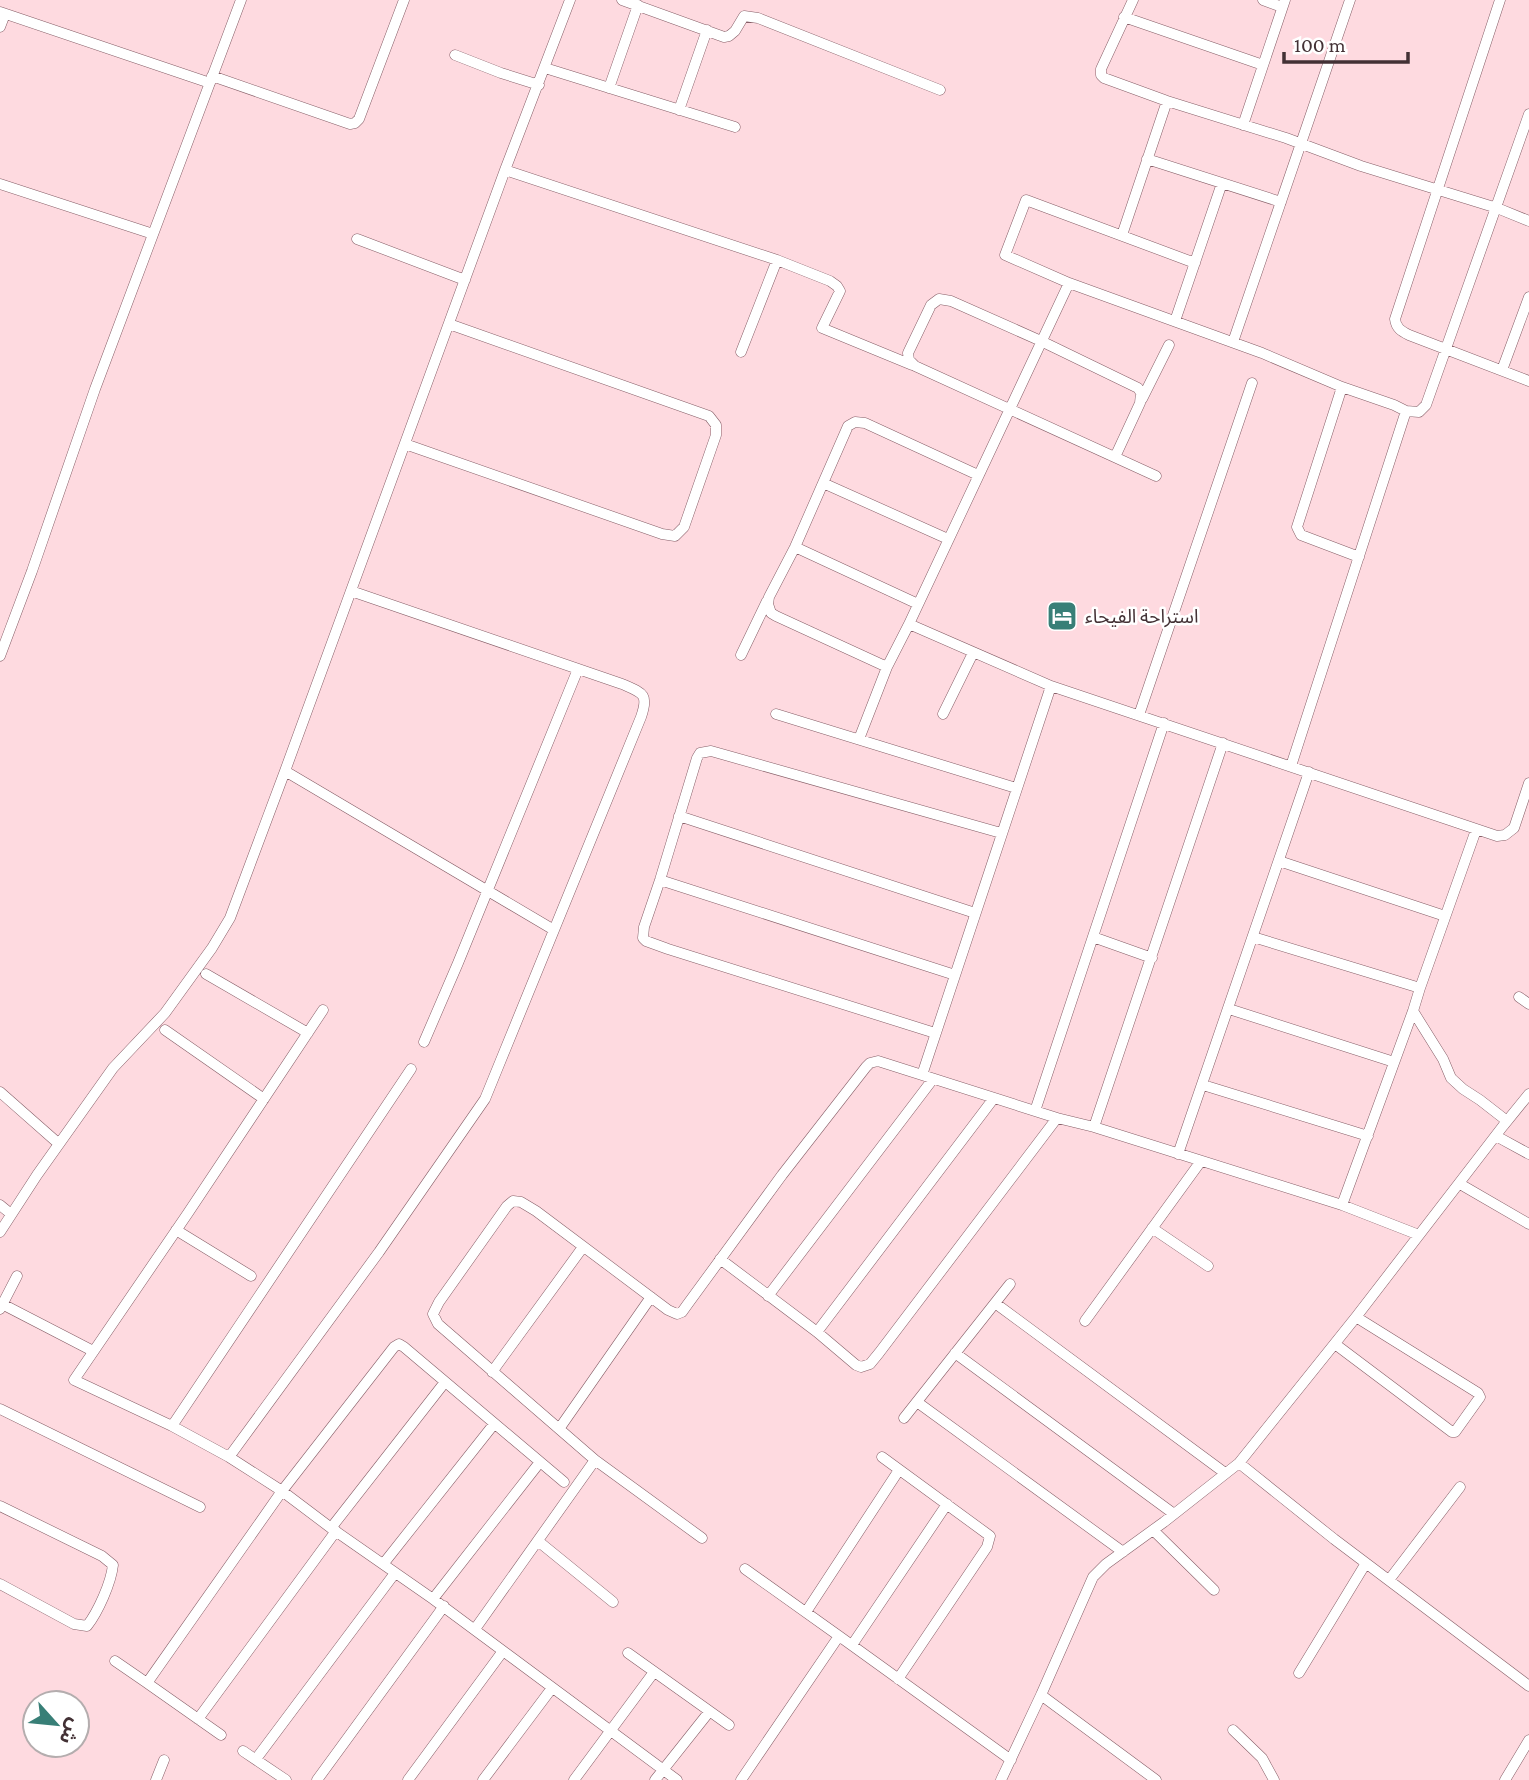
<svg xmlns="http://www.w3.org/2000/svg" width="1529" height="1780" font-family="'Crimson Pro','Noto Sans Arabic',serif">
	<rect width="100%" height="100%" fill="#fedae0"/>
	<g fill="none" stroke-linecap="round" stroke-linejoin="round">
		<!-- minor casing -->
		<g stroke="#865e67" stroke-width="11">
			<path id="minor" d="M622 0 724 37 729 36 735 31 744 16 758 18 940 90
				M1133 0 1101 69V75L1104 78 1167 101 1286 138 1361 166 1497 208 1529 221
				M1263 0 1282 7
				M1500 0 1395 319C1396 328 1401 331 1409 335L1529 381
				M0 12 210 83
				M1124 17 1263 65
				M0 27 5 14
				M455 55 501 73 539 85
				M545 68 735 127
				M212 76 350 124 355 123 359 119 404 0
				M609 88 638 5
				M679 110 707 30
				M1243 125 1285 0
				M1147 159 1281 202
				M505 170 777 260 830 281 837 286 840 291 822 328 912 365
				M0 184 153 234
				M1122 235 1167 101
				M357 239 465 280
				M1195 263 1026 200 1005 255 1069 283 1262 353 1342 387 1394 405 1406 411 1291 766
				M1175 321 1222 183
				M1233 342 1350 0
				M741 352 777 260
				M1502 370 1529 297
				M1342 387 1297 527 1301 535 1359 557
				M1142 399 1169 345
				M1406 411 1419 412 1426 405 1529 114
				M405 444 662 534 675 536 684 527 716 435V425L709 416 449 324
				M1115 457 1140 403 1141 393 1138 388 1041 341 951 301 939 299 931 305 908 353 909 360 915 366 1156 476
				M823 483 948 539
				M795 547 918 604
				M909 624 1051 686
				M741 655 767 601
				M0 656 32 571 95 389 241 0
				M887 667 776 616 771 613 768 604 769 597 795 547 848 426 855 422 865 423 978 475
				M776 714 1016 788
				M943 714 973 653
				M1139 715 1252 383
				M859 739 887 667 909 624 1069 283
				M285 771 554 930
				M679 816 975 913
				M1279 861 1445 916
				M660 880 955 975
				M1093 937 1152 958
				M1253 937 1420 988
				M206 974 308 1033
				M1519 997 1529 1004
				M1229 1009 1394 1062
				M323 1010 188 1213 74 1380 172 1426 229 1457 282 1491 331 1528 433 1599 677 1780
				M1413 1011 1443 1059 1451 1078 1463 1089 1480 1100 1507 1121
				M165 1030 264 1099
				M935 1033 668 949 646 941 643 938 644 927 660 880 697 758 700 753 711 751 1001 833
				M424 1042 458 963 578 669
				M922 1075 1051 686 1497 836 1505 835 1514 828 1529 783
				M1203 1085 1368 1136
				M0 1092 59 1144
				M1035 1111 1164 723
				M1094 1127 1223 743
				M1496 1136 1529 1154
				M1178 1154 1309 772
				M1460 1184 1529 1224
				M0 1205 11 1214
				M1342 1205 1413 1011 1420 988 1476 830
				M1152 1228 1208 1266
				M176 1230 251 1276
				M0 1232 37 1175 113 1068 165 1013 212 948 230 918 285 771 505 170 570 0
				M720 1259 817 1332 856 1365 861 1367 870 1364 879 1353 1057 1118
				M768 1296 933 1079
				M995 1303 1225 1473
				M2 1304 93 1351
				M0 1309 17 1276
				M1085 1321 1201 1161
				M817 1332 994 1098
				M1335 1344 1452 1432H1455L1480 1397 1478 1393 1356 1317
				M955 1353 1174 1514
				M492 1372 583 1247
				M917 1402 1123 1552
				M0 1409 200 1507
				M904 1418 1010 1284
				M172 1426 411 1069
				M559 1429 651 1297
				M229 1457 379 1252 485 1099 641 717C649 694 643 693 622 684L351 591
				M882 1457 990 1536 987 1547 898 1679
				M595 1460 702 1538
				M1239 1463 1334 1539 1529 1686
				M0 1506 102 1556 113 1565C111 1583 98 1612 87 1626L74 1624 0 1584
				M331 1528 445 1382
				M1153 1530 1214 1590
				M538 1541 613 1602
				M384 1563 494 1424
				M745 1569 839 1636
				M1389 1580 1460 1487
				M433 1599 540 1462
				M806 1612 899 1470
				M475 1629 595 1460 438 1324 433 1314 439 1302 507 1206 513 1201 521 1202 536 1211 668 1310 677 1314 682 1312 687 1305 782 1175 866 1067 870 1063 878 1061 1057 1118 1094 1127 1342 1205 1419 1235
				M852 1645 947 1504
				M628 1653 729 1725
				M115 1661 147 1683
				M1299 1673 1366 1563
				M1041 1695 1156 1780
				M198 1719 336 1531
				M1233 1730 1262 1758 1274 1780
				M221 1735 147 1683 282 1491 394 1347 399 1344 404 1347 564 1482
				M243 1751 286 1780
				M256 1759 395 1573
				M156 1780 164 1760
				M317 1780 444 1606
				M408 1780 503 1651
				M483 1780 552 1688
				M574 1780 654 1672
				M655 1780 709 1712
				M741 1780 839 1636 1011 1760
				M1001 1780 1041 1695 1093 1577 1106 1564 1164 1522 1239 1463 1356 1317 1503 1126 1529 1094
				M1505 1780 1529 1740"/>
		</g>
		<!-- minor -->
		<use href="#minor" stroke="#fff" stroke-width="10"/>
	</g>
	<!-- icons -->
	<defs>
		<g id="hotel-square" transform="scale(1.575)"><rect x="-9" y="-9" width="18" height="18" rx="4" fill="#387f77" stroke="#fff"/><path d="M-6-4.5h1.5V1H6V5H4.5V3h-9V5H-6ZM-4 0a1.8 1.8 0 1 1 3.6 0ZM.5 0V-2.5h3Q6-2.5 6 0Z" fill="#fff"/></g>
	</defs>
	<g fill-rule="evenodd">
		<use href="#hotel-square" x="1062" y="616"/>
	</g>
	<g text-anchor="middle" stroke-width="5" stroke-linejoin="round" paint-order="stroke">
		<!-- poi labels -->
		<g font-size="19" fill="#433135" stroke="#fff" text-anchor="start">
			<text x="1085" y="623">استراحة الفيحاء</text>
		</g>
	</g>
	<!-- north arrow -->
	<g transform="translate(56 1724) rotate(117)"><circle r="33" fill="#ffffff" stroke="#b4adae" stroke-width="2"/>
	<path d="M0-5L12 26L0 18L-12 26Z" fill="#387f77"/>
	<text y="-10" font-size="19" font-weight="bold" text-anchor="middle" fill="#433135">ش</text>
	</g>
	<!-- scale -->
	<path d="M1284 52v10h124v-10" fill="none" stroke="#433135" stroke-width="3.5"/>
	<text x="1294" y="52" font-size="21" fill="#433135" stroke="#ffffff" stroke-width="5" paint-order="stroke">100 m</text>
</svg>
